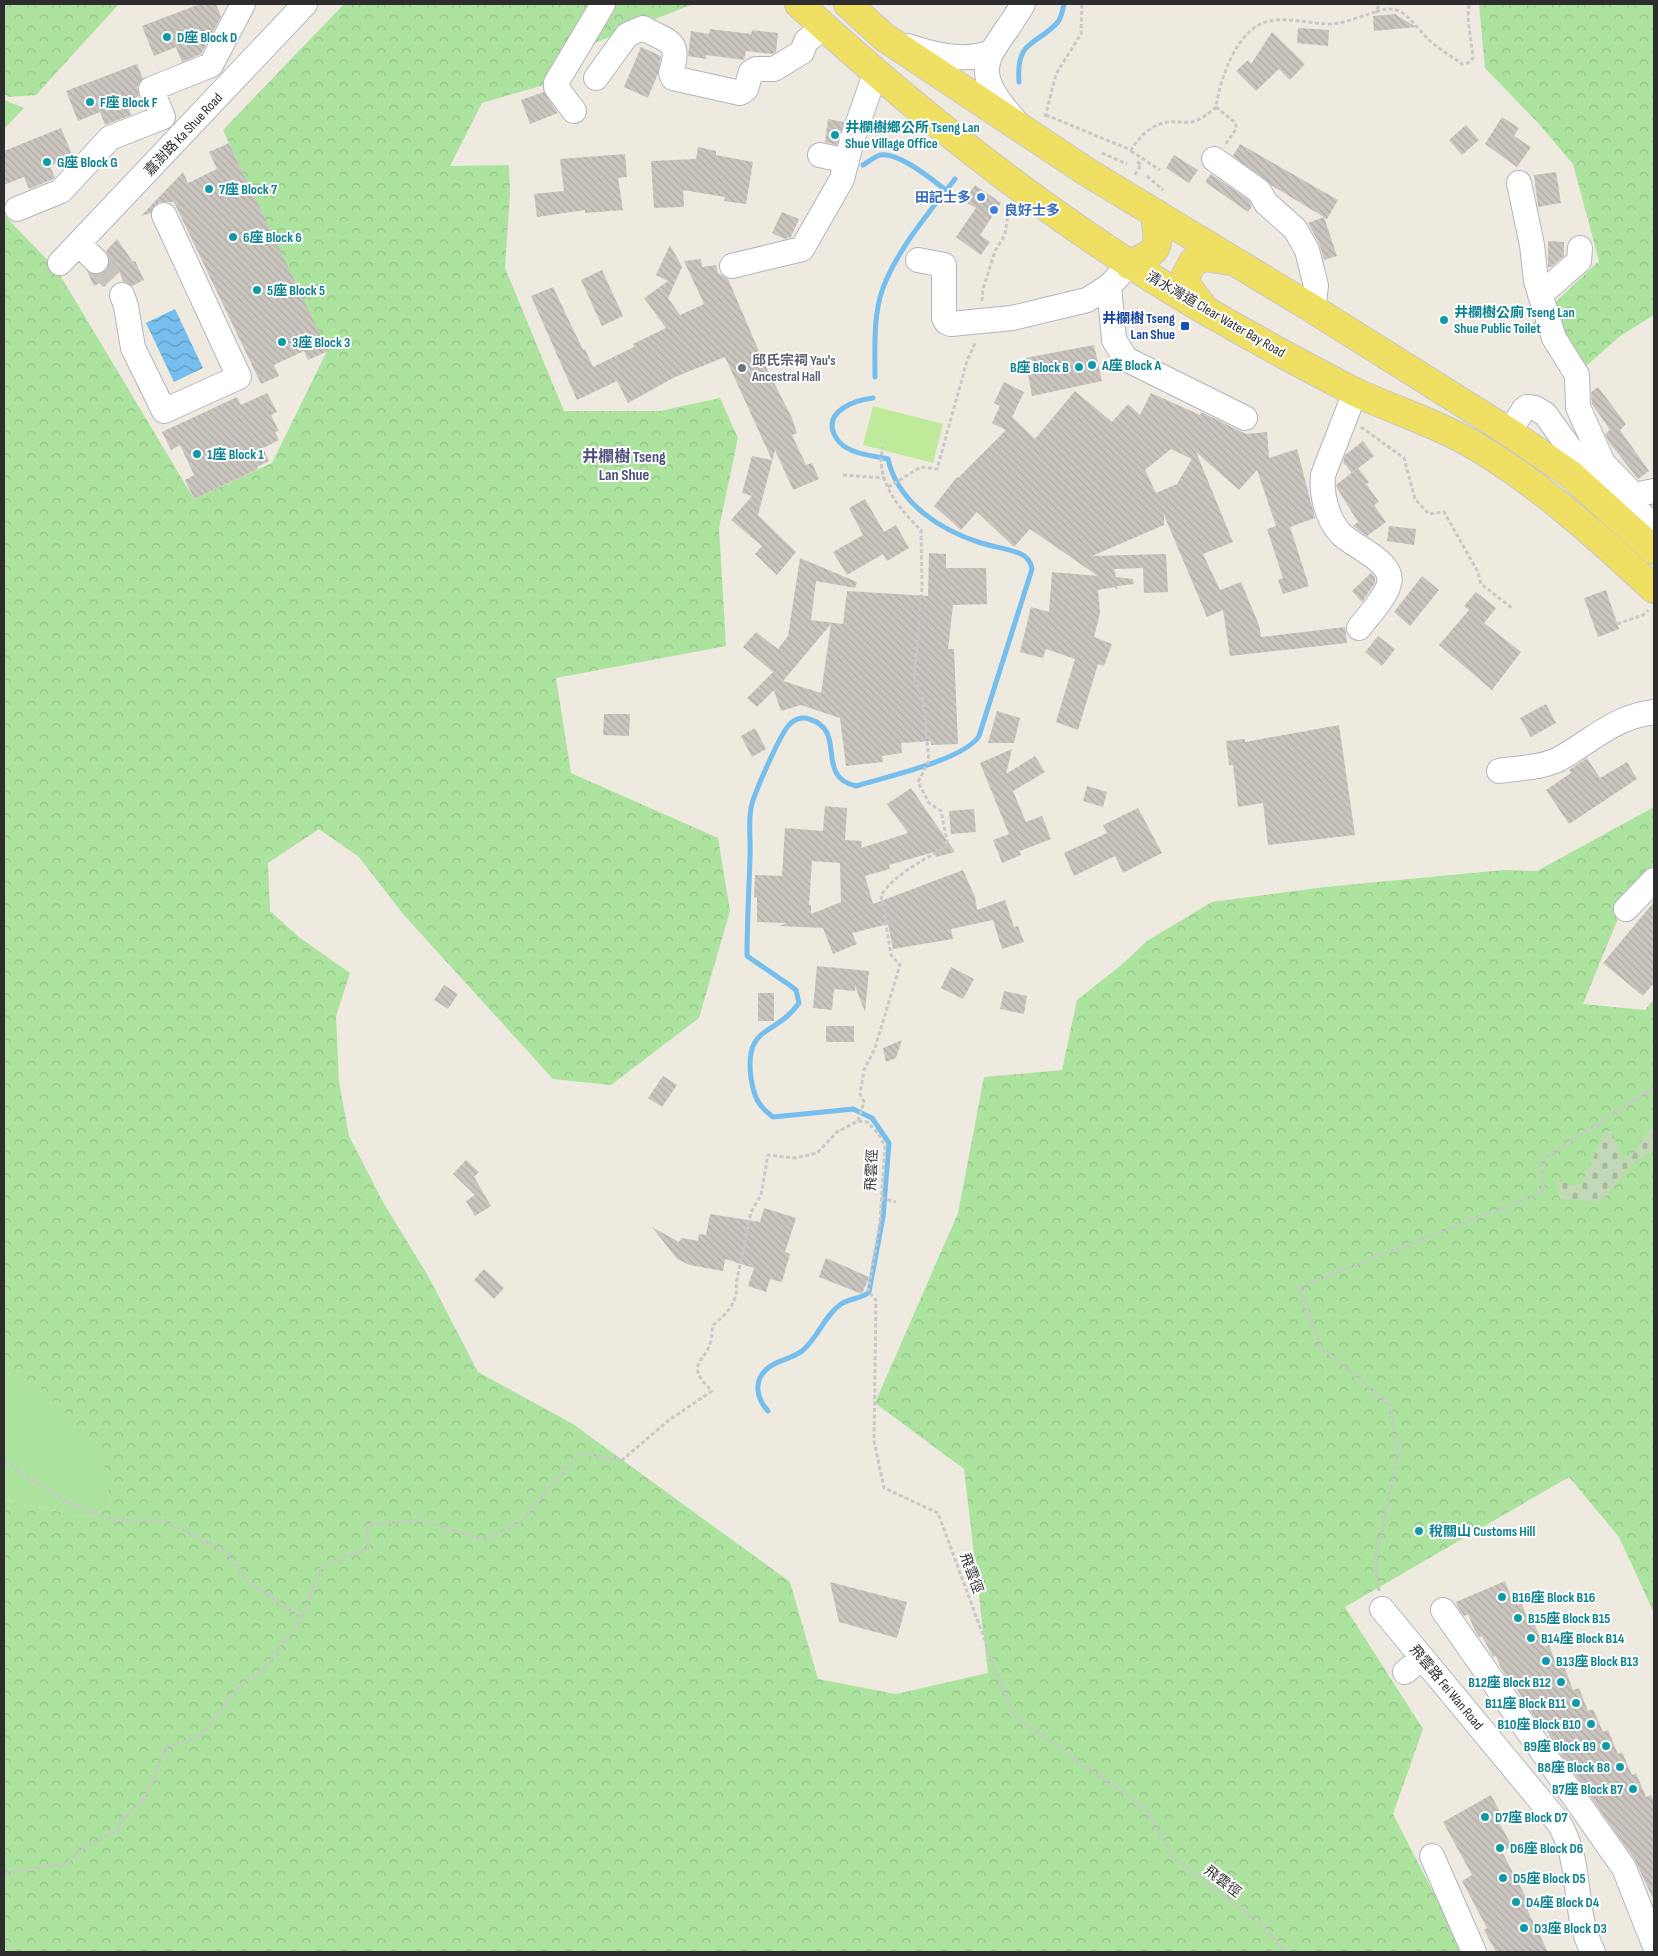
<svg xmlns="http://www.w3.org/2000/svg" width="1658" height="1956" font-family="'Sofia Sans Condensed','Noto Sans TC',sans-serif">
	<defs>
		<pattern id="forest-crowns" width="20" height="18" patternUnits="userSpaceOnUse" patternTransform="scale(1.25)"><rect width="20" height="18" fill="#ace39e"/><path d="M2 6a3 3 0 1 1 6 0M12 15a3 3 0 1 1 6 0" fill="none" stroke="#94c388"/></pattern>
		<pattern id="cemetery-stones" width="16" height="16" patternUnits="userSpaceOnUse" patternTransform="scale(1.25)"><rect width="16" height="16" fill="#c3d8b7"/><path d="M2 7V4a2 2 0 0 1 4 0v3zM10 15v-3a2 2 0 0 1 4 0v3z" fill="#a8ba9e"/></pattern>
		<pattern id="water-waves" width="16" height="10" patternUnits="userSpaceOnUse" patternTransform="scale(1.25)"><rect width="16" height="10" fill="#75beed"/><path d="M0 5q4-4 8 0t8 0" fill="none" stroke="#609bc0"/></pattern>
		<pattern id="building-back-hatch" width="6" height="6" patternUnits="userSpaceOnUse" patternTransform="scale(1.25)"><rect width="6" height="6" fill="#cac6bf"/><path d="M-1 5l2 2M0 0l6 6M5-1l2 2" fill="none" stroke="#aeaaa4"/></pattern>
	</defs>
	<rect width="100%" height="100%" fill="#eeeae0"/>
	<!-- grass -->
	<path fill="#ace39e" d="M4 100 24 108 4 129Z
		M4 1371 35 1383 103 1451 111 1505 89 1518 4 1500Z"/>
	<!-- forest -->
	<path fill="url(#forest-crowns)" d="M4 4H119L36 95 9 97 4 94Z
		M344 4H693L597 42 547 84 482 103 450 166 509 165 510 194 505 268 564 411H660L720 398 738 438 719 528 726 646 556 678 571 773 718 838 730 911 699 1018 611 1085 553 1079 403 914 359 857 319 829 268 863 270 911 300 938 350 973 336 1016 339 1082 349 1136 383 1202 428 1276 478 1372 573 1424 790 1582 818 1679 896 1694 988 1673 964 1469 875 1403 958 1213 984 1077 1062 1070 1077 1000 1119 967 1147 941 1212 902 1325 887 1504 870 1537 871 1654 807V864L1626 899 1583 1004 1645 1010 1654 999V1613L1619 1537 1569 1477 1345 1607 1423 1729 1393 1814 1464 1952H4V1500L89 1518 111 1505 102 1451 35 1383 4 1371V215L57 270 194 499 272 463 327 351 223 130Z
		M1479 4H1654V315L1620 336 1584 368 1529 327 1599 261 1573 164 1539 124 1485 68Z"/>
	<!-- cemetery -->
	<path fill="url(#cemetery-stones)" d="M1651 1127H1654V1151L1634 1162 1601 1202 1560 1199 1557 1180 1574 1186 1581 1184 1605 1133 1611 1130 1623 1160 1634 1152Z"/>
	<!-- pitch -->
	<path fill="#beea9a" d="M873 406 943 424 933 463 863 445Z"/>
	<!-- water -->
	<path fill="url(#water-waves)" d="M175 309 203 368 174 382 146 323Z"/>
	<g fill="none" stroke-linecap="round" stroke-linejoin="round">
		<!-- stream -->
		<path stroke="#75beed" stroke-width="5" d="M1019 82C1016 39 1035 47 1058 22 1061 18 1063 9 1064 4
			M863 165C868 162 874 157 880 155 899 152 931 179 946 190
			M875 377C875 348 873 315 883 288 897 250 930 211 955 179
			M768 1411C756 1398 753 1380 768 1368 777 1360 792 1359 802 1351 818 1338 824 1316 841 1304 850 1298 862 1299 869 1292L883 1217 889 1143 872 1118 853 1109 773 1117C758 1106 754 1097 751 1078 744 1024 775 1037 799 1003L796 990 788 984 747 956C747 923 749 890 750 857 751 841 748 824 751 808 753 796 782 729 791 723 796 719 803 717 809 719 848 730 814 777 856 786 885 777 964 760 979 736L1032 569C1031 563 1028 557 1021 554 1009 549 994 547 981 543 940 530 898 503 888 459 875 456 858 455 847 448 841 445 837 440 834 434 824 411 855 400 873 398"/>
	</g>
	<!-- building -->
	<path fill="url(#building-back-hatch)" fill-rule="evenodd" d="M200 4H216L221 17 212 33 202 37 206 45 201 54 182 62 176 47 154 56 142 26Z
		M1395 14 1416 27 1374 31 1373 16Z
		M1298 28 1329 30 1328 46 1297 43Z
		M710 29 751 34 752 30 778 33 776 52 772 54 746 51 744 60 706 55V59L688 56 691 31 709 34Z
		M1272 32 1305 64 1290 80 1279 69 1256 91 1236 71 1248 60 1251 64Z
		M641 47 661 56 658 73 648 98 624 87Z
		M137 64 143 79 137 87 139 96 126 102 131 115 105 125 100 112 78 121 66 91Z
		M544 92 558 113 530 124 521 100Z
		M1502 117 1519 128 1514 136 1531 147 1517 167 1485 144Z
		M828 119 844 122 837 145 825 142Z
		M1466 125 1479 140 1462 155 1449 140Z
		M61 128 73 157 50 166 55 178 53 179 29 189 24 177 4 185V151Z
		M229 143 328 351 308 360 304 351 274 365 279 376 261 384 174 202H159L151 213 141 216 183 172 188 183 217 169 209 152Z
		M1240 144 1338 200 1327 219 1271 185 1233 156Z
		M698 147 716 151V155L753 162 746 204 724 201 725 197 683 190 684 207 654 208 651 161 696 159Z
		M625 154 627 177 618 178 623 210 585 213V210L537 217 534 194 564 191 560 159Z
		M1174 155 1198 170 1189 183 1166 168Z
		M1556 172 1561 203 1538 207 1534 175Z
		M1211 174 1249 200 1252 206 1248 212 1205 182Z
		M975 185 1001 203 980 235 990 242 981 255 956 237 976 208 964 201Z
		M782 212 799 219 791 237 785 239 772 233Z
		M1324 217 1337 256 1324 260 1319 243 1308 223Z
		M117 239 133 262 135 261 144 280 132 286 123 281 119 271 104 287 100 283 94 286 87 271 99 274 106 270 109 258 106 251Z
		M1548 241 1564 242V256L1551 267H1548Z
		M670 245 682 267 668 298 680 315 704 304 684 261 701 259 702 267 716 265 718 273 728 279 764 363 792 418 797 433 792 435 806 465 812 463 819 479 793 490 775 450 758 515 796 552 777 575 755 554 762 546 731 520 752 496 742 493 752 456 772 460 725 357 675 377 628 403 617 381 577 400 531 296 553 287 583 350 585 349 593 367 634 347 633 344 666 328 644 298 668 281 656 275Z
		M602 270 623 316 602 326 581 280Z
		M1094 345 1102 381 1032 396 1025 358Z
		M1004 382 1024 392 1012 417 1035 439 1075 391 1112 422 1128 404 1140 415 1151 393 1200 415 1201 412 1246 434 1267 432 1269 458 1297 449 1315 518 1290 527 1309 586 1283 594 1278 580 1283 578 1267 529 1276 526 1257 470 1239 490 1196 452 1233 542 1203 554 1220 590 1241 582 1259 625 1261 637 1345 627 1347 643 1230 656 1223 610 1207 617 1164 515V525L1092 556 1166 554 1168 592 1144 593 1143 568 1114 569 1116 577 1133 579 1134 584 1117 586 1118 590 1114 587 1098 590 1100 613 1094 637 1112 644 1104 666 1098 664 1078 730 1056 722 1075 659 1046 649 1043 658 1020 652 1031 607 1049 612 1052 572 1098 576 1030 529 1014 547 977 512 961 530 934 506 957 477 958 478 1006 430 992 423 1000 406 994 403ZM1171 449 1192 459 1177 484 1156 493 1145 470Z
		M1598 387 1626 424 1620 430 1649 471 1638 479 1609 442 1605 434 1610 430 1592 404 1591 392Z
		M267 393 277 412 271 415 279 431 275 432 279 440 263 448 269 461 257 467 258 469 194 499 185 480 194 475 180 445 171 450 162 432 237 397 241 405Z
		M1363 441 1374 456 1352 473 1343 462 1345 455Z
		M1358 468 1369 482 1366 484 1379 502 1374 505 1386 522 1367 536 1353 526 1358 522 1337 488 1336 485Z
		M865 499 884 532 896 525 909 548 887 561 883 554 847 575 833 552 863 535 849 508Z
		M1389 526 1416 529 1414 545 1387 541Z
		M929 553 946 554V568H986L987 604 953 605 948 649H954L958 744 931 745V741L901 743 902 753 882 756 883 762 846 766 840 718 801 705 781 711 774 690 757 707 747 698 773 672 743 647 756 632 778 649 788 636 800 558 857 582 855 588 816 581 811 620 843 624 847 591 928 596ZM831 624 821 693 783 681Z
		M1371 573 1375 577V583L1362 602 1352 591Z
		M1422 576 1439 590 1410 626 1394 612Z
		M1606 590 1619 629 1598 637 1584 598Z
		M1476 592 1496 608 1484 623 1521 652 1492 690 1439 645 1469 610 1464 606Z
		M1378 636 1395 649 1382 666 1365 652Z
		M1546 704 1556 723 1531 737 1520 718Z
		M997 711 1020 718 1014 743H988Z
		M604 714H630L629 736 603 735Z
		M1339 725 1355 835 1268 845 1263 803 1238 807 1233 765H1229L1226 741 1245 739V742Z
		M755 728 766 749 752 757 741 736Z
		M1012 749 1006 774 1035 756 1045 772 1013 791 1026 822 1042 816 1051 839 1020 851 1021 855 1002 863 993 840 1009 834 980 763Z
		M1587 758 1600 778 1627 762 1637 779 1569 824 1546 790 1571 773 1569 770Z
		M1087 786 1107 792 1103 807 1083 801Z
		M911 788 955 852 936 857 934 852 889 865 890 869 865 876 873 904 963 870 975 897 977 910 1005 900 1014 927 1018 926 1024 942 1002 949 993 920 951 929 953 939 893 949 888 924 852 933 857 944 833 954 823 928 779 926 787 923 757 922V898L754 897 755 875 782 876 785 828 823 831 825 806 847 808 845 840 862 841 861 848 908 833 887 804ZM812 861 840 863 841 902 811 914V905H809Z
		M1138 808 1162 853 1123 873 1115 856 1074 876 1064 853 1107 833 1103 825Z
		M974 809 976 832 951 834 949 811Z
		M1654 902V983L1643 996 1603 963Z
		M817 966 869 971 865 1012 855 986V991L834 989 832 1010 813 1008Z
		M951 967 974 979 963 999 941 988Z
		M444 985 458 994 448 1009 434 1000Z
		M1004 991 1027 996 1024 1014 1000 1009Z
		M758 993H774V1021H758Z
		M826 1026H854V1042H826Z
		M902 1040 896 1058 886 1062 883 1048Z
		M663 1076 677 1085 662 1107 648 1098Z
		M466 1160 479 1172 474 1177 491 1206 475 1216 466 1201 475 1195 453 1174Z
		M764 1208 796 1218 785 1252 790 1254 782 1282 770 1279 766 1292 748 1286 754 1268 725 1259 723 1271 690 1265 677 1259 652 1227 679 1242 682 1238 698 1241 699 1234 706 1235 710 1214 760 1222Z
		M826 1258 869 1277 862 1294 819 1277Z
		M484 1269 504 1288 494 1299 474 1280Z
		M1505 1581 1514 1605 1521 1602 1530 1625 1534 1623 1544 1647 1549 1645 1558 1669 1564 1666 1573 1690 1579 1688 1588 1711 1593 1709 1603 1732 1608 1730 1618 1754 1622 1752 1632 1775 1636 1773 1646 1797 1651 1795 1654 1802V1901L1635 1860 1559 1752 1555 1741 1553 1742 1541 1721 1538 1722 1531 1711 1526 1699 1523 1700 1511 1678 1508 1679 1501 1668 1496 1656 1493 1657 1482 1636 1479 1637 1475 1631 1468 1614 1464 1616 1457 1606 1456 1602Z
		M830 1582 907 1602 897 1638 839 1622Z
		M1491 1795 1501 1814 1496 1817 1512 1846 1502 1852 1528 1901 1524 1903 1548 1952H1496L1484 1930 1487 1928 1462 1881 1472 1875 1443 1822Z"/>
	<g fill="none" stroke-linecap="round" stroke-linejoin="round">
		<!-- minor-tunnel -->
		<path stroke="#c7c4bc" stroke-width="24" stroke-dasharray="24 12" stroke-linecap="butt" d="M96 261 113 280 122 295"/>
		<!-- minor casing -->
		<g stroke="#b3b4c0" stroke-width="26">
			<path id="minor" d="M907 46C935 55 961 62 990 53
				M596 78 627 35 643 28C670 43 681 40 671 73L673 78 740 93 746 89 751 72 756 69H774L802 52 806 41 825 27
				M574 111 556 87V83L603 4
				M1014 119C964 64 993 56 1023 4
				M820 155 847 161
				M1214 159 1259 191 1266 203 1295 229 1307 250 1316 286 1313 309
				M1519 183 1532 245 1536 281 1554 338 1577 375 1578 407 1603 463 1634 495 1654 491
				M17 209 61 191 110 138 163 117 151 89 211 65 243 4
				M79 244 96 261
				M918 260 944 265V318L946 322 951 324 1012 318 1087 300 1109 286 1129 265
				M60 263 305 4
				M732 266 802 249 842 179 852 140 875 74
				M1109 286 1114 340 1126 359 1245 418
				M122 295 126 306 133 348 164 411 239 377 164 215
				M1540 295 1579 261 1580 248
				M1355 392 1323 475C1321 495 1327 518 1340 533 1352 547 1399 562 1388 587 1382 602 1368 616 1359 628
				M1509 432 1524 409 1527 407 1535 408 1545 414 1577 458 1611 485
				M1615 490 1654 526
				M1499 771C1518 768 1541 768 1559 759 1593 740 1614 717 1654 712
				M1626 909 1654 880
				M1382 1609 1559 1823C1584 1866 1571 1909 1593 1952
				M1443 1610 1624 1868 1654 1944
				M1405 1672 1422 1658
				M1432 1856 1474 1952"/>
		</g>
		<!-- major casing -->
		<g stroke="#c8c8c8" stroke-width="30">
			<path id="major" d="M799 4C923 118 1057 224 1203 309 1253 338 1304 366 1355 392 1389 408 1427 420 1461 438 1531 476 1596 535 1654 589
				M848 4 884 37 1087 172 1313 309 1509 432 1570 474 1654 550
				M1129 265C1162 249 1159 249 1155 214
				M1203 307 1187 286 1186 275 1193 262 1205 257 1231 261"/>
		</g>
		<!-- path -->
		<path stroke="#c8c8c8" stroke-width="3" stroke-dasharray="4 2.5" stroke-linecap="butt" d="M1376 12C1402 1 1411 22 1427 38 1437 48 1451 56 1462 64L1468 63 1473 58 1468 18 1469 4
			M1216 107 1236 123V129L1225 145
			M1046 115 1131 150C1139 137 1152 124 1168 122 1176 121 1184 123 1192 122 1202 119 1209 113 1216 107 1220 79 1237 27 1270 21 1289 17 1311 24 1331 24 1346 23 1361 16 1375 12L1380 4
			M1045 117 1056 74 1081 34 1082 4
			M1131 151 1160 170
			M1102 153 1127 164
			M1135 175 1141 164 1137 162
			M1147 176 1163 190
			M982 301 983 289 995 251 1005 235 1009 207
			M1361 427 1404 458 1415 499 1429 514 1444 512 1478 572 1481 584 1512 608
			M843 475 884 478
			M888 487 921 467 937 469 967 361 976 341
			M1617 624 1643 615 1648 610
			M858 1121 864 1102 860 1094 864 1070 875 1048 900 965 891 955 881 895C896 873 925 859 948 846L941 811 929 803 918 782 929 761 923 699 914 678 922 587 921 530C900 510 874 479 883 447
			M881 1198 896 1202
			M4 1461 66 1502 112 1520 166 1521 228 1553 248 1582 302 1618
			M1379 1591 1375 1562 1399 1453 1390 1405 1321 1347 1299 1287 1543 1192 1541 1160 1654 1088
			M4 1873 66 1864 81 1849 118 1830 123 1818 141 1803 151 1785 165 1748 201 1736 232 1695 246 1681 264 1669 302 1618 321 1568 368 1548 367 1525 421 1520 483 1540 520 1522 580 1453 621 1461 669 1420 712 1391C684 1364 704 1365 711 1341 712 1336 712 1330 713 1325 726 1315 739 1301 736 1284L751 1212 761 1195 768 1155 795 1158 817 1153 837 1132 858 1121 867 1122 878 1133 885 1146 880 1222 868 1291 876 1300 874 1441 884 1488 938 1513 1012 1714 1146 1809 1173 1857 1259 1922 1286 1952"/>
		<!-- minor -->
		<use href="#minor" stroke="#fff" stroke-width="24"/>
		<!-- major -->
		<use href="#major" stroke="#efe064" stroke-width="28"/>
	</g>
	<!-- markers -->
	<g fill="#0f9aa8" stroke="#fff" stroke-width="2">
		<circle cx="167" cy="37" r="5"/>
		<circle cx="90" cy="102" r="5"/>
		<circle cx="835" cy="135" r="5"/>
		<circle cx="47" cy="162" r="5"/>
		<circle cx="209" cy="189" r="5"/>
		<circle cx="233" cy="237" r="5"/>
		<circle cx="257" cy="290" r="5"/>
		<circle cx="1444" cy="320" r="5"/>
		<circle cx="282" cy="342" r="5"/>
		<circle cx="1092" cy="365" r="5"/>
		<circle cx="1079" cy="367" r="5"/>
		<circle cx="197" cy="454" r="5"/>
		<circle cx="1419" cy="1531" r="5"/>
		<circle cx="1502" cy="1597" r="5"/>
		<circle cx="1518" cy="1618" r="5"/>
		<circle cx="1531" cy="1638" r="5"/>
		<circle cx="1546" cy="1661" r="5"/>
		<circle cx="1561" cy="1682" r="5"/>
		<circle cx="1576" cy="1703" r="5"/>
		<circle cx="1591" cy="1724" r="5"/>
		<circle cx="1606" cy="1746" r="5"/>
		<circle cx="1620" cy="1767" r="5"/>
		<circle cx="1633" cy="1789" r="5"/>
		<circle cx="1485" cy="1817" r="5"/>
		<circle cx="1500" cy="1848" r="5"/>
		<circle cx="1503" cy="1878" r="5"/>
		<circle cx="1516" cy="1902" r="5"/>
		<circle cx="1524" cy="1928" r="5"/>
	</g>
	<g fill="#3f7fe0" stroke="#fff" stroke-width="2">
		<circle cx="981" cy="197" r="5"/>
		<circle cx="994" cy="210" r="5"/>
	</g>
	<rect fill="#1a4fb4" stroke="#fff" stroke-width="2" x="1180" y="321" width="10" height="10" rx="2.5"/>
	<circle fill="#6b7280" stroke="#fff" stroke-width="2" cx="742" cy="368" r="5"/>
	<g text-anchor="middle" stroke-width="4" stroke-linejoin="round" paint-order="stroke">
		<!-- culture labels -->
		<g font-size="14" font-weight="bold" fill="#0d838f" stroke="#fff" text-anchor="start">
			<text x="177" y="42">D座 Block D</text>
			<text x="100" y="107">F座 Block F</text>
			<text x="845" y="132">井欄樹鄉公所 Tseng Lan<tspan x="845" dy="16">Shue Village Office</tspan></text>
			<text x="57" y="167">G座 Block G</text>
			<text x="219" y="194">7座 Block 7</text>
			<text x="243" y="242">6座 Block 6</text>
			<text x="267" y="295">5座 Block 5</text>
			<text x="1454" y="317">井欄樹公廁 Tseng Lan<tspan x="1454" dy="16">Shue Public Toilet</tspan></text>
			<text x="292" y="347">3座 Block 3</text>
			<text x="1102" y="370">A座 Block A</text>
			<text x="1069" y="372" text-anchor="end">B座 Block B</text>
			<text x="207" y="459">1座 Block 1</text>
			<text x="1429" y="1536">稅關山 Customs Hill</text>
			<text x="1512" y="1602">B16座 Block B16</text>
			<text x="1528" y="1623">B15座 Block B15</text>
			<text x="1541" y="1643">B14座 Block B14</text>
			<text x="1556" y="1666">B13座 Block B13</text>
			<text x="1551" y="1687" text-anchor="end">B12座 Block B12</text>
			<text x="1566" y="1708" text-anchor="end">B11座 Block B11</text>
			<text x="1581" y="1729" text-anchor="end">B10座 Block B10</text>
			<text x="1596" y="1751" text-anchor="end">B9座 Block B9</text>
			<text x="1610" y="1772" text-anchor="end">B8座 Block B8</text>
			<text x="1623" y="1794" text-anchor="end">B7座 Block B7</text>
			<text x="1495" y="1822">D7座 Block D7</text>
			<text x="1510" y="1853">D6座 Block D6</text>
			<text x="1513" y="1883">D5座 Block D5</text>
			<text x="1526" y="1907">D4座 Block D4</text>
			<text x="1534" y="1933">D3座 Block D3</text>
		</g>
		<!-- street labels -->
		<g font-size="14" fill="#2d2d2d" stroke="#fff">
			<text transform="translate(183 134) rotate(-47)" y="5">嘉澍路 Ka Shue Road</text>
			<text transform="translate(1216 314) rotate(30)" y="5">清水灣道 Clear Water Bay Road</text>
			<text transform="translate(871 1170) rotate(-87)" y="5">飛雲徑</text>
			<text transform="translate(972 1573) rotate(70)" y="5">飛雲徑</text>
			<text transform="translate(1447 1687) rotate(50)" y="5">飛雲路 Fei Wan Road</text>
			<text transform="translate(1223 1881) rotate(37)" y="5">飛雲徑</text>
		</g>
		<!-- shop labels -->
		<g font-size="14" font-weight="bold" fill="#366cbe" stroke="#fff" text-anchor="end">
			<text x="971" y="202">田記士多</text>
			<text x="1004" y="215" text-anchor="start">良好士多</text>
		</g>
		<!-- transit labels -->
		<g font-size="14" font-weight="bold" fill="#164399" stroke="#fff" text-anchor="end">
			<text x="1175" y="323">井欄樹 Tseng<tspan x="1175" dy="16">Lan Shue</tspan></text>
		</g>
		<!-- worship labels -->
		<g font-size="14" font-weight="bold" fill="#5b616d" stroke="#fff" text-anchor="start">
			<text x="752" y="365">邱氏宗祠 Yau's<tspan x="752" dy="16">Ancestral Hall</tspan></text>
		</g>
		<!-- quarter labels -->
		<g font-size="16" font-weight="bold" fill="#4d507e" stroke="#fff">
			<text x="624" y="462">井欄樹 Tseng<tspan x="624" dy="18">Lan Shue</tspan></text>
		</g>
	</g>
	<!-- border -->
	<rect width="1658" height="1956" fill="none" stroke="#2d2d2d" stroke-width="10"/>
</svg>
